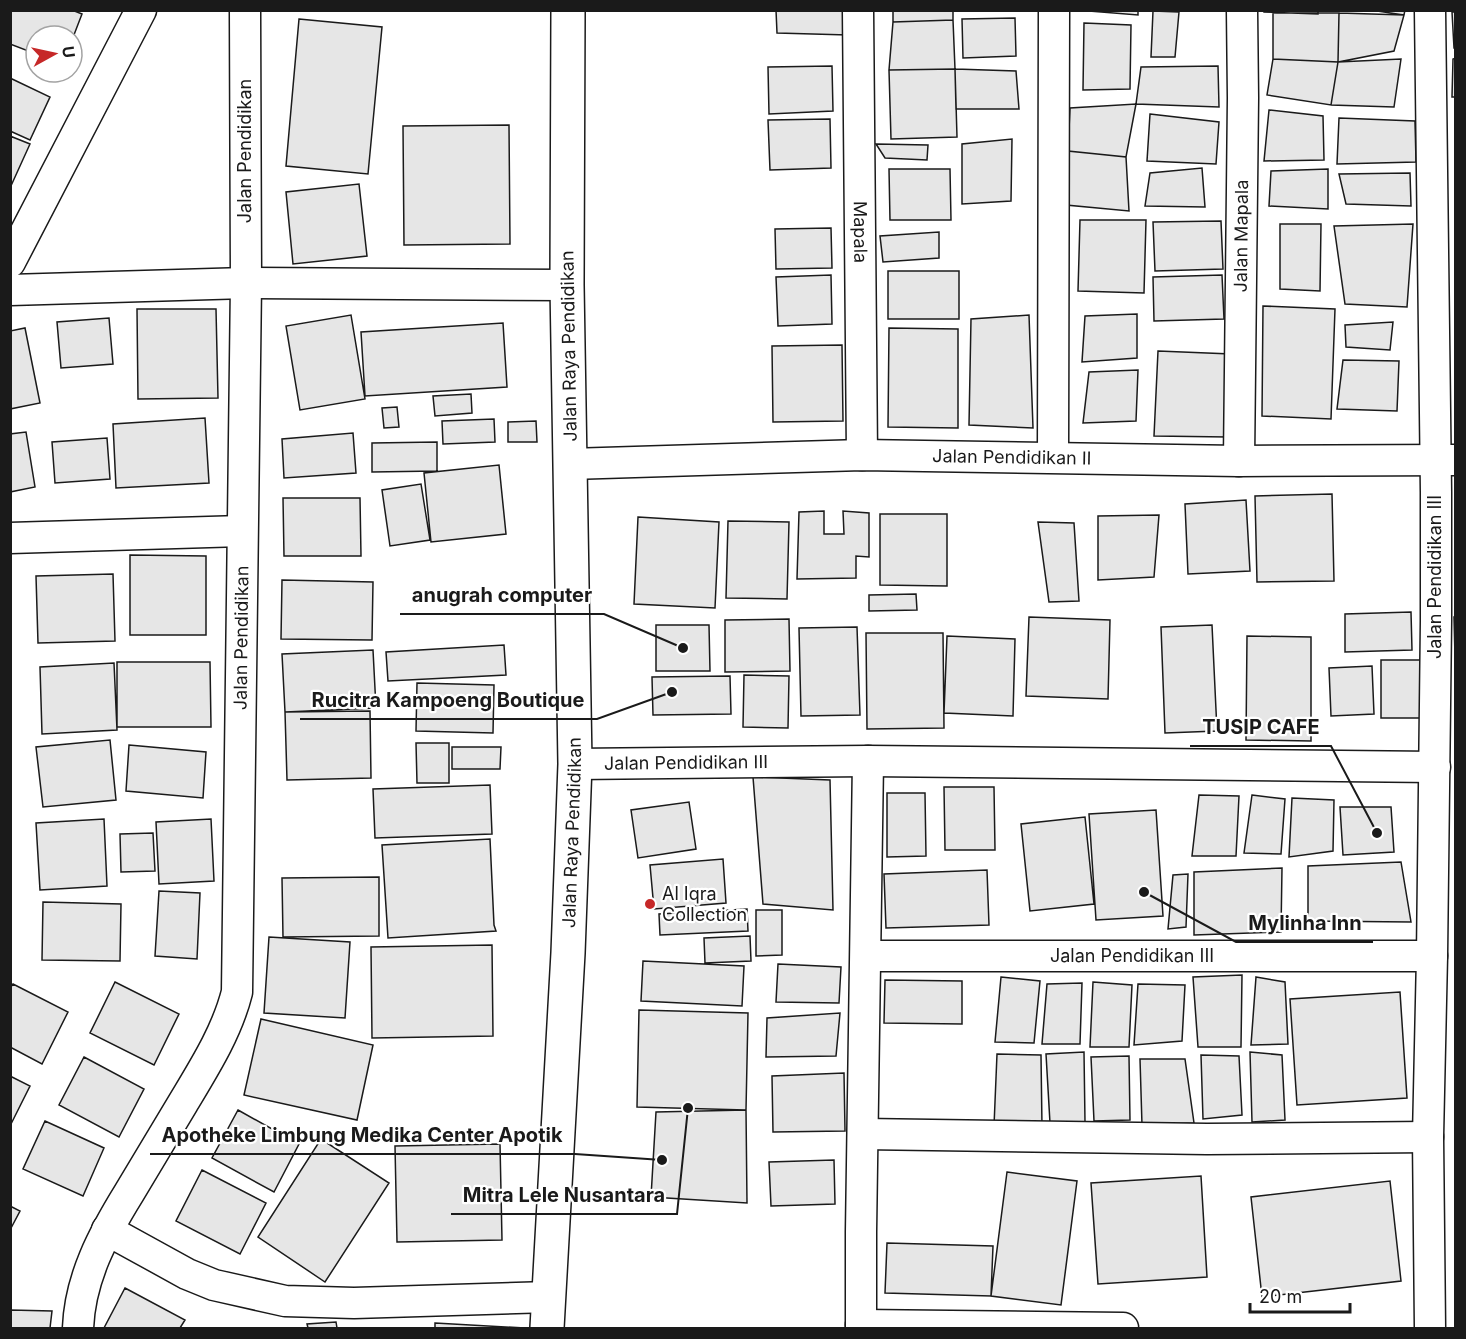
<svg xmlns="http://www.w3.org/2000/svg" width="1466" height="1339" font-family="Inter,sans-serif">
	<rect width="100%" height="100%" fill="#fff"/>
	<!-- building -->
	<path fill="#e6e6e6" stroke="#1a1a1a" stroke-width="1.5" d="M10 10H72L82 14 72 40V36H36V54L10 44Z
		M776 10H846L848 35 777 33Z
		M893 10H953V20L893 22Z
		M1088 10H1138V15L1089 11Z
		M1264 10H1318V14L1264 12Z
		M1370 10H1405L1404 15Z
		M1153 11 1179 12 1175 57H1151Z
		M1452 12H1456V48H1454Z
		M1273 13H1339L1338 62 1273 59Z
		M1339 13 1404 15 1394 51 1338 62Z
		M1015 18 1016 56 963 58 962 19Z
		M299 19 382 27 368 174 286 166Z
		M953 20 955 69 889 70 893 22Z
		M1084 23 1131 25 1130 89 1083 90Z
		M1456 58V97H1452L1453 59Z
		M1273 59 1338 62 1331 105 1267 95Z
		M1401 59 1394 107 1331 105 1338 62Z
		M832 66 833 111 769 114 768 67Z
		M1218 66 1219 107 1136 104 1141 67Z
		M955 69 957 137 891 139 889 70Z
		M955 69 1016 71 1019 109H956Z
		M10 78 50 97 30 140 10 131Z
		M1136 104 1126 157 1068 151 1070 108Z
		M1269 110 1323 116 1324 160 1264 161Z
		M1150 114 1219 122 1216 164 1147 161Z
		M1339 118 1415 121 1416 162 1337 164Z
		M830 119 831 168 770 170 768 120Z
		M509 125 510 244 404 245 403 126Z
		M10 136 30 144 10 188Z
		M1012 139 1011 201 962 204V144Z
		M876 144 928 145 927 160 885 158Z
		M1068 151 1126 157 1129 211 1066 205Z
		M1202 168 1205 207 1145 206 1150 173Z
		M889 169H950L951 220H890Z
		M1328 169V209L1269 206 1271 171Z
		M1410 173 1411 206 1346 204 1339 174Z
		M359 184 367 256 293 264 286 192Z
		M1080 220H1146L1144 293 1078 291Z
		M1221 221 1223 269 1155 271 1153 222Z
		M1280 224H1321L1320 291 1280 289Z
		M1413 224 1407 307 1345 304 1334 226Z
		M831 228 832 268 776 269 775 229Z
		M939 232V258L883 262 880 236Z
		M888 271H959V319H888Z
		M831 275 832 324 778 326 776 277Z
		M1222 275 1224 319 1154 321 1153 277Z
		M1263 306 1335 309 1331 419 1262 416Z
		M137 309H216L218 398 138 399Z
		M1137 314V358L1082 362 1085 316Z
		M351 315 365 399 300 410 286 326Z
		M1029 315 1033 428 969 425 971 319Z
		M109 318 113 364 61 368 57 322Z
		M1393 322 1390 350 1346 347 1345 325Z
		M503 323 507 387 365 396 361 332Z
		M25 328 40 403 10 409V331Z
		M889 328 958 329V428L888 427Z
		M842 345 843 421 773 422 772 346Z
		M1158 351 1231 354 1228 437 1154 436Z
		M1343 360 1399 361 1397 411 1337 409Z
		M1138 370 1136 421 1083 423 1089 372Z
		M471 394 472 413 435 416 433 396Z
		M397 407 399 427 384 428 382 408Z
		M205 418 209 483 116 488 113 424Z
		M494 419 495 442 443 444 442 421Z
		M536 421 537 442H508V422Z
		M26 432 35 487 10 492V434Z
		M353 433 356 473 284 478 282 439Z
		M107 438 110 479 55 483 52 442Z
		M437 442V471L372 472V443Z
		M499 465 506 534 431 542 424 473Z
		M421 484 430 540 390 546 382 490Z
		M1332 494 1334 581 1257 582 1255 496Z
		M283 498H360L361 556H284Z
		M1246 500 1250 571 1188 574 1185 504Z
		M824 511V534H844L843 511 869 513V557L856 556V578L797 579 799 512Z
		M880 514H947V586L880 585Z
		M1159 515 1154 577 1098 580V516Z
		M638 517 719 522 715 608 634 604Z
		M728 521 789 522 787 599 726 598Z
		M1038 522 1074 523 1079 601 1049 602Z
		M130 555 206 556V635H130Z
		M113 574 115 641 38 643 36 576Z
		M282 580 373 582 372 640 281 639Z
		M916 594 917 610 869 611V595Z
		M1411 612 1412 650 1345 652V614Z
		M1029 617 1110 620 1108 699 1026 696Z
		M1454 617H1456V697Z
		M789 619 790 671 725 672V620Z
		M656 625H709L710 671H656Z
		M1212 625 1217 731 1165 733 1161 627Z
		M857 627 860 715 801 716 799 628Z
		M866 633H943L944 728 867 729Z
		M947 636 1015 639 1013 716 944 713Z
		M1247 636 1311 637V741L1246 740Z
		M504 645 506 675 388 681 386 652Z
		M373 650 376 708 285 712 282 654Z
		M1381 660H1424V718H1381Z
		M117 662H210L211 727H117Z
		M114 663 117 730 42 734 40 667Z
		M1372 666 1374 714 1331 716 1329 668Z
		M744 675 789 676 788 728 743 727Z
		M730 676 731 714 653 715 652 677Z
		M417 683 494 685 493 733 416 731Z
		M370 711 371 778 287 780 285 712Z
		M110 740 116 800 43 807 36 747Z
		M416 743H449V783H417Z
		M129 745 206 752 203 798 126 791Z
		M452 747H501L500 769H452Z
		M753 777 830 780 833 910 763 904Z
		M490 785 492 834 375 838 373 789Z
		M944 787H994L995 850H945Z
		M887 793H925L926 856 887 857Z
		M1199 795 1239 796 1236 856H1192Z
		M1252 795 1285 799 1281 854 1244 853Z
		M1292 798 1334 800 1333 851 1289 857Z
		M689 802 696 849 638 858 631 810Z
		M1340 807H1391L1394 852 1343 855Z
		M1156 810 1163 916 1096 920 1089 814Z
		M1085 817 1094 904 1030 911 1021 824Z
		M104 819 107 886 40 890 36 823Z
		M211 819 214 881 159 884 156 822Z
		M153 833 155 871 121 872 120 834Z
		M490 839 494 925 496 931 388 938 382 845Z
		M723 859 726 903 654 909 650 865Z
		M1401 862 1411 922 1308 921V866Z
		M1282 868 1281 932 1194 935V872Z
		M987 870 989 925 886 928 884 874Z
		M1188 874 1186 927 1168 929 1173 875Z
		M379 877V936L283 937 282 878Z
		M159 891 200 893 197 959 155 956Z
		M43 902 121 904 120 961 42 960Z
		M747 909 748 931 660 935 659 914Z
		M756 910H782V955L756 956Z
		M750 936 751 961 705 963 704 938Z
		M269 937 350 942 345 1018 264 1013Z
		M492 945 493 1036 372 1038 371 947Z
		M643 961 744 966 742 1006 641 1001Z
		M778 964 841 967 839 1003 776 1002Z
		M1242 975 1241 1047H1198L1193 977Z
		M1001 977 1040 981 1034 1043 995 1042Z
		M1256 977 1285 982 1288 1044 1251 1045Z
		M885 980 962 981V1024L884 1023Z
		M115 982 179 1014 154 1065 90 1033Z
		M1093 982 1132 985 1129 1047H1090Z
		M1082 983 1080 1044H1042L1047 984Z
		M13 984 68 1012 42 1064 10 1047V988Z
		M1138 984 1185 985 1182 1041 1134 1045Z
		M1400 992 1407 1098 1297 1105 1290 999Z
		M639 1010 748 1013 746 1110 637 1107Z
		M840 1013 836 1056 766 1057 767 1018Z
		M261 1019 373 1045 357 1120 244 1095Z
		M1084 1052 1085 1122 1050 1123 1046 1054Z
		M1250 1052 1282 1055 1285 1120 1252 1122Z
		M997 1054 1041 1055 1042 1127 994 1126Z
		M1201 1055 1239 1056 1242 1115 1203 1119Z
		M1129 1056 1130 1120 1094 1121 1091 1057Z
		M84 1057 144 1089 119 1137 59 1105Z
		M1140 1059H1185L1194 1123 1142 1125Z
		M844 1073 845 1131 773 1132 772 1076Z
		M10 1076 30 1086 10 1126Z
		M238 1110 299 1144 274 1192 212 1158Z
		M746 1110 747 1203 651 1197 656 1112Z
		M45 1121 104 1148 83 1196 23 1169Z
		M321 1139 389 1183 325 1282 258 1237Z
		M500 1144 502 1240 397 1242 395 1146Z
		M834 1160 835 1204 771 1206 769 1162Z
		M202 1170 266 1203 240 1254 176 1221Z
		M1007 1172 1077 1181 1061 1305 991 1296Z
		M1201 1176 1207 1277 1098 1284 1091 1183Z
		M1390 1181 1401 1281 1262 1297 1251 1197Z
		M10 1206 20 1211 10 1230Z
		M887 1243 993 1246 991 1296 885 1293Z
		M125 1288 185 1320 180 1328H104Z
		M10 1310 52 1311 50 1328H10Z
		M336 1322 337 1328H308L307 1324Z
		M435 1323 525 1328H435Z"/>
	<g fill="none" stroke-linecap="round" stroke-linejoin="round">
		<!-- street casing -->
		<g stroke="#1a1a1a" stroke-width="33">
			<g id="street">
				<path id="s1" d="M858 10 862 455"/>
				<path d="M1430 10 1436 492V621L1432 956 1428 1137 1430 1328"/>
				<path d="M10 262 141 10"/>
				<path d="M10 290 246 283 567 285"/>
				<path d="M1053 457 1054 10"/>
				<path id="s2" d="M1239 461 1243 98 1242 10"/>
				<path id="s3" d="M570 464 862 455 1239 461 1455 460"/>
				<path d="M10 538 242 531"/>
				<path id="s4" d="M575 764 868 761 1435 767"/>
				<path id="s5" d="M866 956H1432"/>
				<path d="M863 1134 1207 1139 1428 1137"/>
				<path d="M107 1230 187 1274 214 1285 285 1301 354 1303 549 1297"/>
				<path d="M861 1325 1123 1328"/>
				<path id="s6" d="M78 1328C80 1278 103 1235 129 1193 147 1163 165 1133 183 1103 204 1068 227 1032 237 992L246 283 245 10"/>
				<path d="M861 1328V1232L868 761"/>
			</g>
		</g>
		<!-- secondary casing -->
		<g stroke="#1a1a1a" stroke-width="36">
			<g id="secondary">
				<path id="s7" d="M547 1328 568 953 575 764 567 285 568 10"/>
			</g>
		</g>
		<!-- street -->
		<use href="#street" stroke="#fff" stroke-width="30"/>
		<!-- secondary -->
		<use href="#secondary" stroke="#fff" stroke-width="33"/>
	</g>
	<!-- markers -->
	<circle fill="#c62828" stroke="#fff" stroke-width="2" cx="650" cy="904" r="6"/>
	<g text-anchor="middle" stroke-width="4.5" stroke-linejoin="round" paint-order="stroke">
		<!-- street labels -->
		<g font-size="18" fill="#1a1a1a" stroke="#fff">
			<text transform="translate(245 151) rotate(-90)" y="6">Jalan Pendidikan</text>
			<text dy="6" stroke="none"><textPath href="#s1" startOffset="222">Mapala</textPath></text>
			<text dy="6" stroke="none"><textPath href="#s2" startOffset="225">Jalan Mapala</textPath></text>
			<text transform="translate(569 346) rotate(-91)" y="6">Jalan Raya Pendidikan</text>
			<text dy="6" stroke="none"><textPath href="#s3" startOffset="442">Jalan Pendidikan II</textPath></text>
			<text transform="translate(1435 577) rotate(-90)" y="6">Jalan Pendidikan III</text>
			<text dy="6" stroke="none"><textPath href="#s6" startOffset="729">Jalan Pendidikan</textPath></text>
			<text dy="6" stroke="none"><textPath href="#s4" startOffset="111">Jalan Pendidikan III</textPath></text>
			<text dy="6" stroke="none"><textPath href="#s7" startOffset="496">Jalan Raya Pendidikan</textPath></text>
			<text dy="6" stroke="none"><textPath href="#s5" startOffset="266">Jalan Pendidikan III</textPath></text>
		</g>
		<!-- poi labels -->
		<g font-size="18" fill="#1a1a1a" stroke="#fff" text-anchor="start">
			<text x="662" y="900">Al Iqra<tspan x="662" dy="21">Collection</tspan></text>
		</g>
	</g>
	<!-- callouts -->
	<path fill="none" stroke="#1a1a1a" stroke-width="2" d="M683 648L604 614H400M672 692L597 719H300M1377 833L1331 746H1190M1144 892L1236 942H1373M662 1160L575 1154H150M688 1108L677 1214H451"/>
	<g fill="#1a1a1a" stroke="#fff" stroke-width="2">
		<circle cx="683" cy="648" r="6"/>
		<circle cx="672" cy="692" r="6"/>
		<circle cx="1377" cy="833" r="6"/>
		<circle cx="1144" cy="892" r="6"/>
		<circle cx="662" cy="1160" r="6"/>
		<circle cx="688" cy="1108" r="6"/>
	</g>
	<g font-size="20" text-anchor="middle" font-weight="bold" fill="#1a1a1a" stroke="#fff" stroke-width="4.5" stroke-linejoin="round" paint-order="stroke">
		<text x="502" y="602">anugrah computer</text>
		<text x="448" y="707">Rucitra Kampoeng Boutique</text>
		<text x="1261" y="734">TUSIP CAFE</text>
		<text x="1305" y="930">Mylinha Inn</text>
		<text x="362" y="1142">Apotheke Limbung Medika Center Apotik</text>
		<text x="564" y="1202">Mitra Lele Nusantara</text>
	</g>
	<!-- border -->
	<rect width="1466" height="1339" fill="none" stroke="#1a1a1a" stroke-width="24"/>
	<!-- north arrow -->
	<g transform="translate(54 54) rotate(82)"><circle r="28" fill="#ffffff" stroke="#a3a3a3" stroke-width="1.5"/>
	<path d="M0-4.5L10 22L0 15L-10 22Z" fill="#c62828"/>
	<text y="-9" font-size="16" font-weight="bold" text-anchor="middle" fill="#1a1a1a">U</text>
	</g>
	<!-- scale -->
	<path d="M1250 1303v9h100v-9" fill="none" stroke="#1a1a1a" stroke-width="3"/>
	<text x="1259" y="1303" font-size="18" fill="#1a1a1a" stroke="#ffffff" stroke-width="4.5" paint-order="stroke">20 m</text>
</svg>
